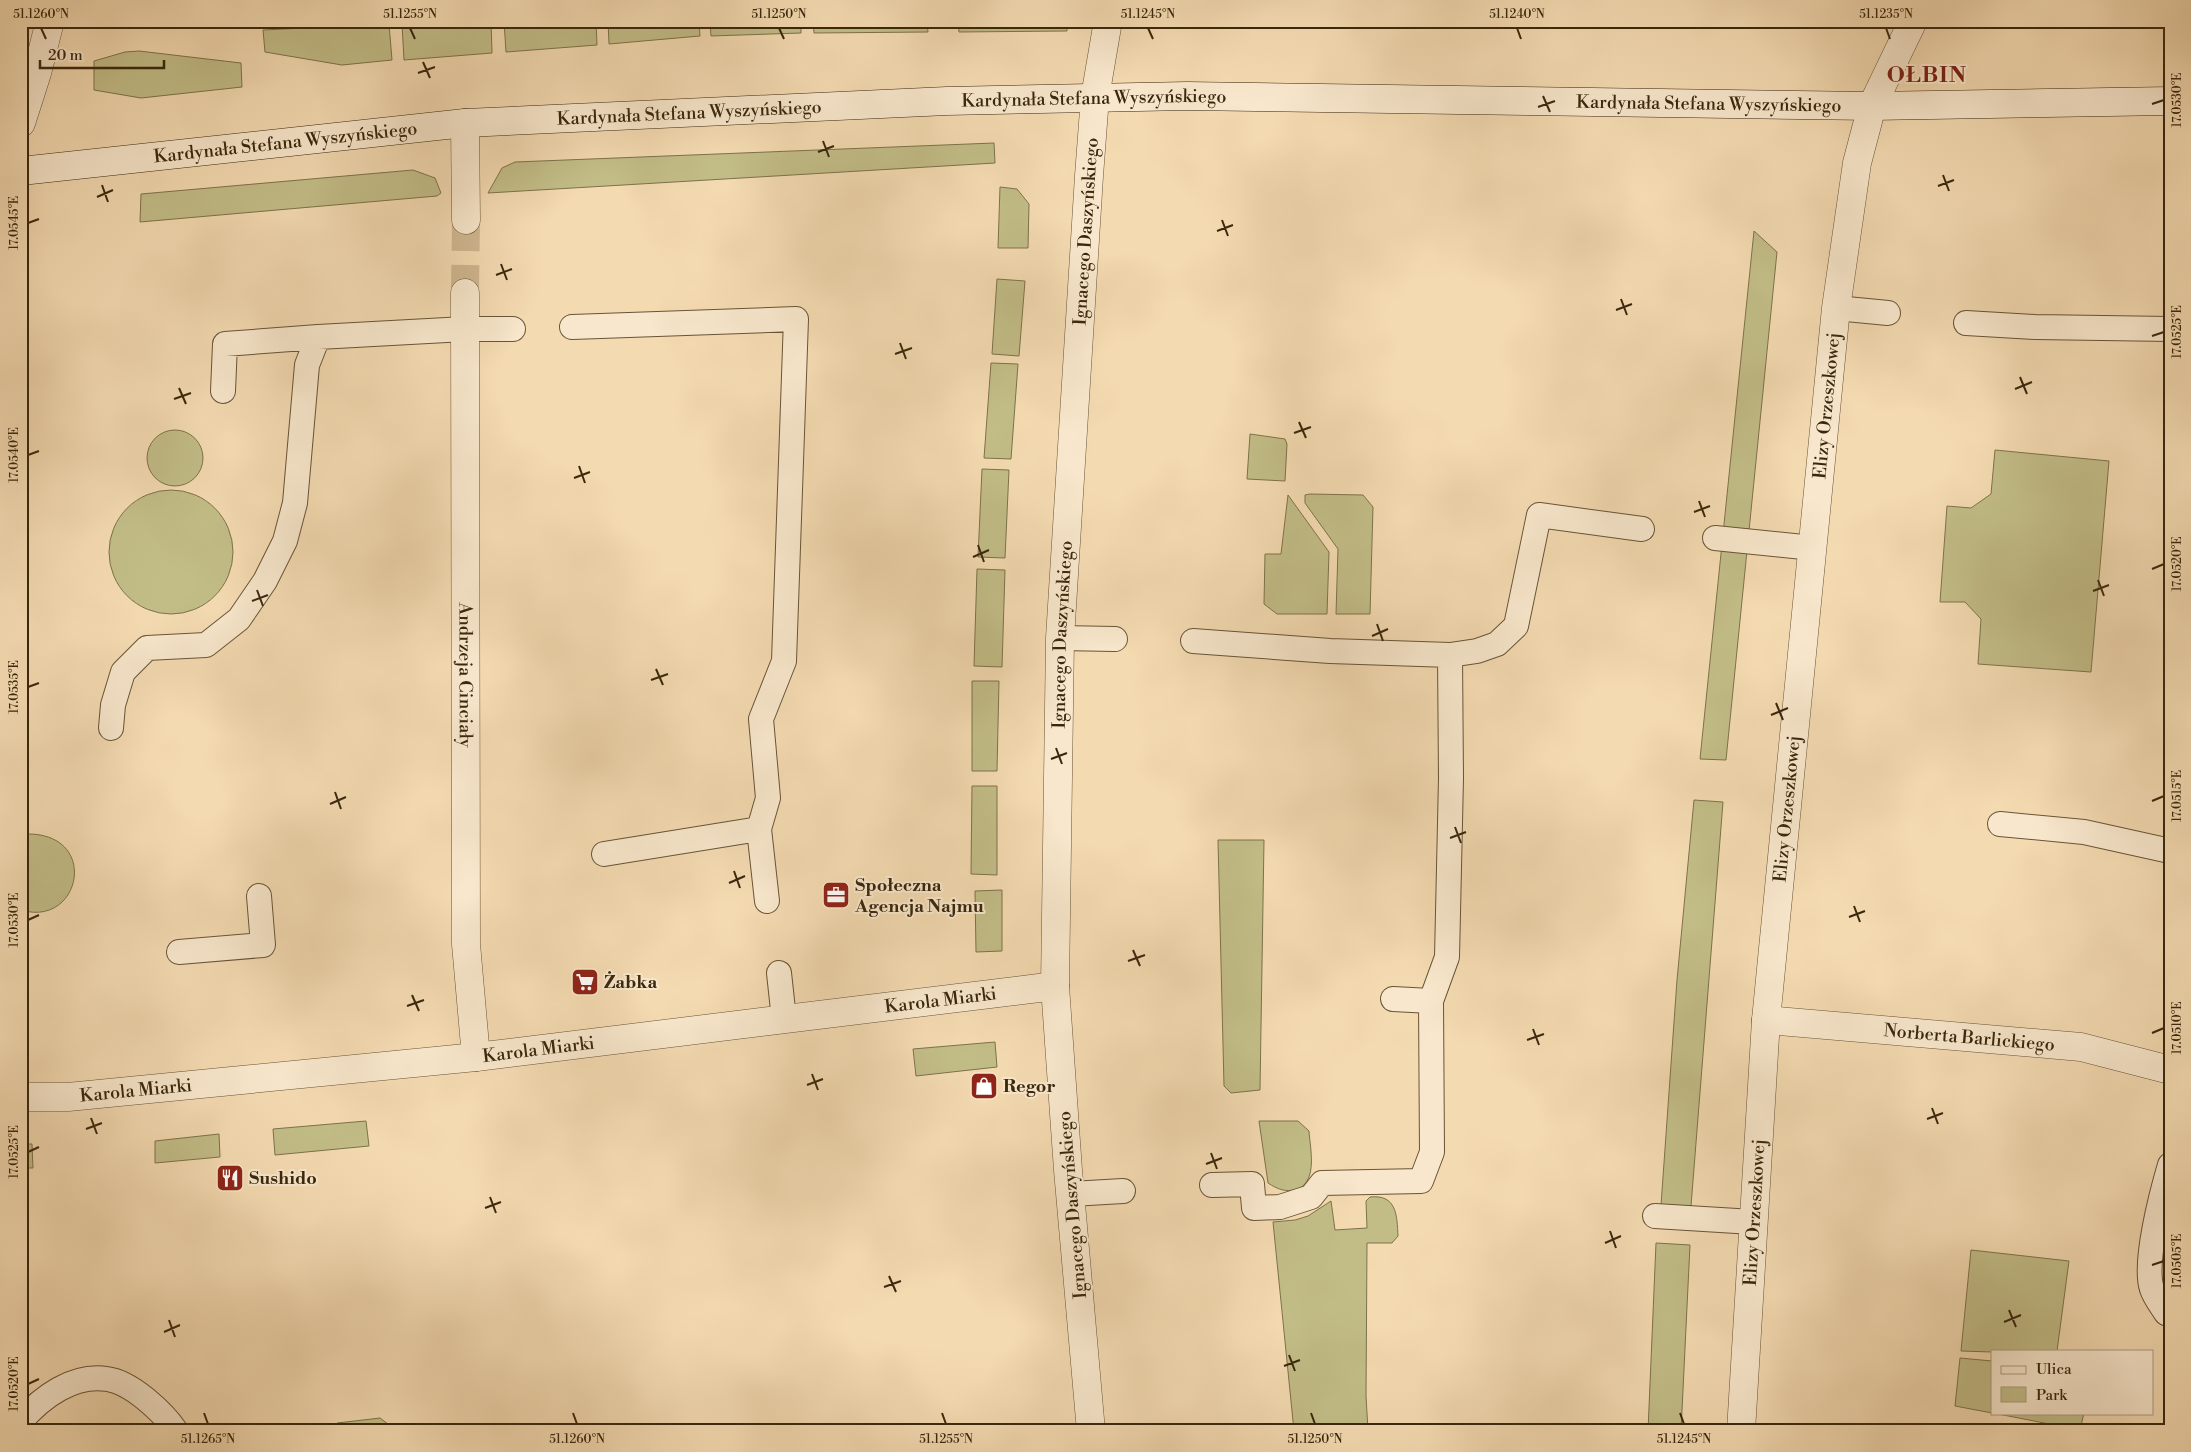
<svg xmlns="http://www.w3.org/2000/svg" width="2191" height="1452" font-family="'Libre Bodoni',serif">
	<rect width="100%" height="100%" fill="#f4dab1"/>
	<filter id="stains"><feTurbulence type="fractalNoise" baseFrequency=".004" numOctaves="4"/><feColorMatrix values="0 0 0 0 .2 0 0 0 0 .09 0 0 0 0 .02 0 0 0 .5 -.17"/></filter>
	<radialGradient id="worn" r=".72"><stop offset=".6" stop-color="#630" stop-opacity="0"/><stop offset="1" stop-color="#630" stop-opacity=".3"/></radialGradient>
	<!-- green -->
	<path fill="#c2bd87" stroke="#7e724a" d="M443 21H491L492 53 404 60 402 24Z
		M504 21H596L597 45 506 52Z
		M608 21H699L700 36 609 44Z
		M710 21H801V33L711 36Z
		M813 21H927L928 32 814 33Z
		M958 21H1067V31L959 32Z
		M389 24 392 60 342 65 265 52 263 30Z
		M139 51 241 63 242 87 141 98 94 90V61L125 52Z
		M994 143 995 163 488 193 502 168 515 162Z
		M413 170 435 178 441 193 437 196 140 222 141 194Z
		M1000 187 1017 189 1029 204 1028 248H998Z
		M1754 231 1777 252 1726 760 1700 759Z
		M997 279 1025 281 1019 356 992 354Z
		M991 363 1018 364 1011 459 984 458Z
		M147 458a28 28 0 1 1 56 0a28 28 0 1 1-56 0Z
		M1250 434 1285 439 1287 444 1285 481 1247 479Z
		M1995 450 2109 461 2091 672 1978 664 1981 619 1965 602H1940L1947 506 1971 508 1991 494Z
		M982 469 1009 470 1005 558 978 557Z
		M109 552a62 62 0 1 1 124 0a62 62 0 1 1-124 0Z
		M1310 494 1363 495 1373 507 1370 614H1336L1338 549 1305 503V495Z
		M1288 495 1329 552 1327 614H1277L1264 604 1265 554H1281Z
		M977 569 1005 570 1002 667 974 666Z
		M972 681H999L997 771H972Z
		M972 786H997V875L971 874Z
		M1694 800 1723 802 1691 1206 1661 1205 1677 980Z
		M30 834C100 836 80 928 21 910V836Z
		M1218 840H1264L1260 1090 1231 1093 1224 1086Z
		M1002 890V951L976 952 975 891Z
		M995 1042 997 1067 916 1076 913 1049Z
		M366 1121 369 1146 275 1155 273 1129Z
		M1259 1121H1298L1309 1131C1310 1148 1318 1180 1298 1189 1286 1193 1277 1189 1268 1183Z
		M219 1134 220 1157 155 1163V1141Z
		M21 1144H32L33 1168H21Z
		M1370 1197C1397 1194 1397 1216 1398 1236L1392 1243H1367L1366 1396 1368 1431H1294L1273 1222 1295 1220 1308 1216 1331 1201 1335 1230 1367 1228 1366 1201Z
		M1656 1243 1690 1245 1681 1431H1648Z
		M1971 1250 2069 1261 2057 1351H1992V1352L1961 1351Z
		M1960 1358 1992 1361V1413L1955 1406Z
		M1993 1413H2084L2080 1430Z
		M380 1418 397 1431H338L337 1423Z"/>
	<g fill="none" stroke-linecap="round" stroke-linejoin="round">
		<!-- minor-tunnel -->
		<path stroke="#cfb690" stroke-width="28" stroke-dasharray="28 14" stroke-linecap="butt" d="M465 293 466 220"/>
		<!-- service casing -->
		<g stroke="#685436" stroke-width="26">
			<path id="service" d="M1836 308 1888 313
				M1966 323 2035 327 2170 329
				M572 327 796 319 784 661 761 719 768 798 759 829 767 901
				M223 391 225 344 318 337
				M1715 538 1813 548
				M1060 638 1115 639
				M1193 641 1330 651 1450 655
				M111 728 113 705 123 672 147 648 206 645 239 619 265 581 285 541 295 503 307 365 318 337 465 329H513
				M2000 824 2084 832 2170 851
				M604 854 759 829
				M179 952 263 945 259 896
				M779 973 784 1019
				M1393 999 1431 1001
				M2170 1165C2162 1192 2143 1264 2152 1289 2155 1298 2161 1305 2166 1313L2170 1315
				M1212 1185 1252 1184 1254 1208 1280 1207 1311 1197 1322 1183 1421 1181 1432 1152 1431 1001 1447 957 1451 778 1450 655 1477 651 1497 644 1516 626 1539 515 1642 529
				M1071 1194 1123 1191
				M1655 1216 1753 1222
				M21 1421C42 1397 73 1374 107 1379 131 1382 163 1412 176 1431"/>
		</g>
		<!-- minor casing -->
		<g stroke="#685436" stroke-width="29">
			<g id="minor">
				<path d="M21 123 37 73 50 21"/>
				<path d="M465 123 466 220"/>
				<path id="s1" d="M465 293 466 944 476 1057"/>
				<path id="s2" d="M1766 1020 2081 1047 2170 1070"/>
				<path id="s3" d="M21 1097H68L476 1057 1055 986"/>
				<path id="s4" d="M1091 1431 1068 1170 1055 986 1060 638 1089 176 1095 97 1108 21"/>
				<path id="s5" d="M1741 1431 1766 1020 1836 308 1857 163 1872 106 1913 21"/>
			</g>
		</g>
		<!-- secondary casing -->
		<g stroke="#39270d" stroke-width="29">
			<g id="secondary">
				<path id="s6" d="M21 171 465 123 947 101 1187 96 1872 106 2170 101"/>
			</g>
		</g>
		<!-- service -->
		<use href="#service" stroke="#f8e7cc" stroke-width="24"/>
		<!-- minor -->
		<use href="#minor" stroke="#f8e7cc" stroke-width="28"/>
		<!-- secondary -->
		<use href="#secondary" stroke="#f8e7cc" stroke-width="28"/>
	</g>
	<!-- ticks -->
	<path fill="none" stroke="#39270d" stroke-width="2" d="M41 28 46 39M410 28 415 39M779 28 784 39M1148 28 1153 39M1517 28 1521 39M1886 28 1890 39M423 62 430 78M418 73 435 67M1543 96 1550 112M2152 104 2164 100M1538 107 1555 101M823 141 829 157M818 152 834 146M1943 175 1949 191M102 185 108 202M1938 186 1954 180M97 197 113 190M1222 220 1228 236M28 223 39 219M1217 231 1233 225M501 264 507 280M496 275 512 269M1621 299 1627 315M1616 310 1632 304M2152 336 2164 332M900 343 906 359M895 354 912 348M2020 377 2027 394M179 388 186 404M2015 389 2032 382M174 399 191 393M1299 422 1306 438M1294 433 1311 427M28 455 39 451M579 466 585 483M574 478 590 472M1699 501 1705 517M1694 512 1710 506M978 545 984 562M973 557 989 550M2152 569 2164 564M2098 580 2104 596M257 590 263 606M2093 591 2109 585M252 601 268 595M1377 624 1383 641M1372 636 1388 629M656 669 663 685M651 680 668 674M28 687 39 683M1776 703 1783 720M1771 715 1788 708M1056 748 1062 764M1051 759 1067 753M335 792 341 809M2152 801 2164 796M330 804 346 797M1455 827 1461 843M1450 838 1466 832M734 871 740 888M729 883 745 876M1854 906 1860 922M1849 917 1865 911M28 920 39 915M1133 950 1140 966M1128 961 1145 955M412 995 419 1011M407 1006 424 1000M1533 1029 1539 1045M2152 1033 2164 1028M1527 1040 1544 1034M812 1074 818 1090M807 1085 823 1079M1932 1108 1938 1124M91 1118 97 1134M1927 1119 1943 1113M86 1129 102 1123M28 1152 39 1147M1211 1153 1217 1169M1206 1164 1222 1158M490 1197 496 1213M485 1208 501 1202M1610 1231 1616 1248M1605 1243 1621 1236M2152 1265 2164 1261M889 1276 896 1292M884 1287 901 1281M2009 1310 2016 1327M169 1320 175 1337M2004 1322 2021 1315M164 1332 180 1325M1289 1355 1295 1371M1284 1366 1300 1360M28 1384 39 1379M204 1413 208 1424M573 1413 577 1424M942 1413 946 1424M1311 1413 1315 1424M1680 1413 1684 1424"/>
	<!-- icons -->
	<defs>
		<g id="office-square" transform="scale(1.4375)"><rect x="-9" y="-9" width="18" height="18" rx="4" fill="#8f2418" stroke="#f8e7cc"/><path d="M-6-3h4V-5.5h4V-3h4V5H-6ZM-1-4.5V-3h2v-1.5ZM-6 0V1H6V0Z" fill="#fff"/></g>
		<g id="supermarket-square" transform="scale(1.4375)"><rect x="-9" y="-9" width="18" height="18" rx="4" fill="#8f2418" stroke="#f8e7cc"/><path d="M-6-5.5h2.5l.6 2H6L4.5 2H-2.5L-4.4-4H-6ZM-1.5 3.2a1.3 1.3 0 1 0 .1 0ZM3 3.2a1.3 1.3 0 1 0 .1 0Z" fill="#fff"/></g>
		<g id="shop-square" transform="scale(1.4375)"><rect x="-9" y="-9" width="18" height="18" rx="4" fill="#8f2418" stroke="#f8e7cc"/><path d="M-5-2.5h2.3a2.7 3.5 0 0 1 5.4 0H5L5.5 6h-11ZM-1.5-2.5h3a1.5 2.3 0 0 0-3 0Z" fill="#fff"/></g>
		<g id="restaurant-square" transform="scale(1.4375)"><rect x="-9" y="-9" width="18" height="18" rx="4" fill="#8f2418" stroke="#f8e7cc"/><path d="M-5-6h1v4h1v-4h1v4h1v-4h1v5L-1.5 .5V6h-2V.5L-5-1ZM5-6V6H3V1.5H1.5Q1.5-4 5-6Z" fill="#fff"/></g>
	</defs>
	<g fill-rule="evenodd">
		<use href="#office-square" x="836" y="895"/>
		<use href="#supermarket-square" x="585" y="982"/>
		<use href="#shop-square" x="984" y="1086"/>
		<use href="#restaurant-square" x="230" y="1178"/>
	</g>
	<g text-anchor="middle" stroke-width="4" stroke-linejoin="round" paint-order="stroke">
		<!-- street labels -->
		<g font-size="18" fill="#39270d" stroke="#f8e7cc">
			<text dy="6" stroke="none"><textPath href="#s6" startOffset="1076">Kardynała Stefana Wyszyńskiego</textPath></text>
			<text dy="6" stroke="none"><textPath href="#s6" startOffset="1691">Kardynała Stefana Wyszyńskiego</textPath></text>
			<text dy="6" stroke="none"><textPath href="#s6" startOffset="671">Kardynała Stefana Wyszyńskiego</textPath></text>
			<text dy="6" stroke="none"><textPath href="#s6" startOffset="266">Kardynała Stefana Wyszyńskiego</textPath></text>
			<text dy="6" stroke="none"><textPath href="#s4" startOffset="1202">Ignacego Daszyńskiego</textPath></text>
			<text dy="6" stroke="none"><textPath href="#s5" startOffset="1029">Elizy Orzeszkowej</textPath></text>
			<text dy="6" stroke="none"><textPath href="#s4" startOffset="798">Ignacego Daszyńskiego</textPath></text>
			<text dy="6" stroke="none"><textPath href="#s1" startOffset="382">Andrzeja Cinciały</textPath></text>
			<text dy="6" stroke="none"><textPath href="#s5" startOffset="624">Elizy Orzeszkowej</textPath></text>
			<text dy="6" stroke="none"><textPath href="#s3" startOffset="925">Karola Miarki</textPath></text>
			<text dy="6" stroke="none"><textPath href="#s2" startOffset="204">Norberta Barlickiego</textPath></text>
			<text dy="6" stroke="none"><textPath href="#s3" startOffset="520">Karola Miarki</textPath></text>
			<text dy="6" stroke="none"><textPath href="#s3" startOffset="115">Karola Miarki</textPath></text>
			<text transform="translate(1072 1205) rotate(-95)" y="6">Ignacego Daszyńskiego</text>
			<text dy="6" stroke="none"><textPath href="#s5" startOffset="219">Elizy Orzeszkowej</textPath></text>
		</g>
		<!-- poi labels -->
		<g font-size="18" font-weight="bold" fill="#39270d" stroke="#f8e7cc" text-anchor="start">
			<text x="855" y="891">Społeczna<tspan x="855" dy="21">Agencja Najmu</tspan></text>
			<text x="604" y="988">Żabka</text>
			<text x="1003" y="1092">Regor</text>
			<text x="249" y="1184">Sushido</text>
		</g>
		<!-- district labels -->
		<g font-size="22" font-weight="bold" letter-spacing="1" fill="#7a1f14" stroke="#f8e7cc">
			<text x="1927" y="82">OŁBIN</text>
		</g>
	</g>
	<!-- margin -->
	<rect width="2191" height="1452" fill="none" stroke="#f4dab1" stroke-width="55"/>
	<!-- legend -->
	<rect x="1991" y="1350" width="162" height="65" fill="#f8e7cc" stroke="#ac9a80"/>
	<rect x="2001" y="1366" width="25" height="8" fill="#f8e7cc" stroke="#ac9a80"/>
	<text x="2036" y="1374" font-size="15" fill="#39270d">Ulica</text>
	<rect x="2001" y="1387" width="25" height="15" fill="#c2bd87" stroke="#ac9a80"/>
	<text x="2036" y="1400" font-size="15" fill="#39270d">Park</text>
	<!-- scale -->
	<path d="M40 60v8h124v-8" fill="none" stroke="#39270d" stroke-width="2.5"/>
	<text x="48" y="60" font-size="15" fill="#39270d" stroke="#f8e7cc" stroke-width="4" paint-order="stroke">20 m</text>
	<rect x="28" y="28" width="2136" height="1396" fill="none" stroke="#39270d" stroke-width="2"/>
	<g font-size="12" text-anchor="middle" fill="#39270d">
		<text x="41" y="18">51.1260°N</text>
		<text x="410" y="18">51.1255°N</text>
		<text x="779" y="18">51.1250°N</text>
		<text x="1148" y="18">51.1245°N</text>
		<text x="1517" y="18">51.1240°N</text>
		<text x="1886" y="18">51.1235°N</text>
		<text transform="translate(2177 100) rotate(-90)" y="4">17.0530°E</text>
		<text transform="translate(14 223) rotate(-90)" y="4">17.0545°E</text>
		<text transform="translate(2177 332) rotate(-90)" y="4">17.0525°E</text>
		<text transform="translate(14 455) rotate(-90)" y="4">17.0540°E</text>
		<text transform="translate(2177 564) rotate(-90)" y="4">17.0520°E</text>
		<text transform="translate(14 687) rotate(-90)" y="4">17.0535°E</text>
		<text transform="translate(2177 796) rotate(-90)" y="4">17.0515°E</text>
		<text transform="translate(14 920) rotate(-90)" y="4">17.0530°E</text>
		<text transform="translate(2177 1028) rotate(-90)" y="4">17.0510°E</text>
		<text transform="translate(14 1152) rotate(-90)" y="4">17.0525°E</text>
		<text transform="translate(2177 1261) rotate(-90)" y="4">17.0505°E</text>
		<text transform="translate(14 1384) rotate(-90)" y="4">17.0520°E</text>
		<text x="208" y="1443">51.1265°N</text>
		<text x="577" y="1443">51.1260°N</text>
		<text x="946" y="1443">51.1255°N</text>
		<text x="1315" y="1443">51.1250°N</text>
		<text x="1684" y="1443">51.1245°N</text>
	</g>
	<rect width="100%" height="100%" filter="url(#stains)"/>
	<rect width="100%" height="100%" fill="url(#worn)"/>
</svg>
